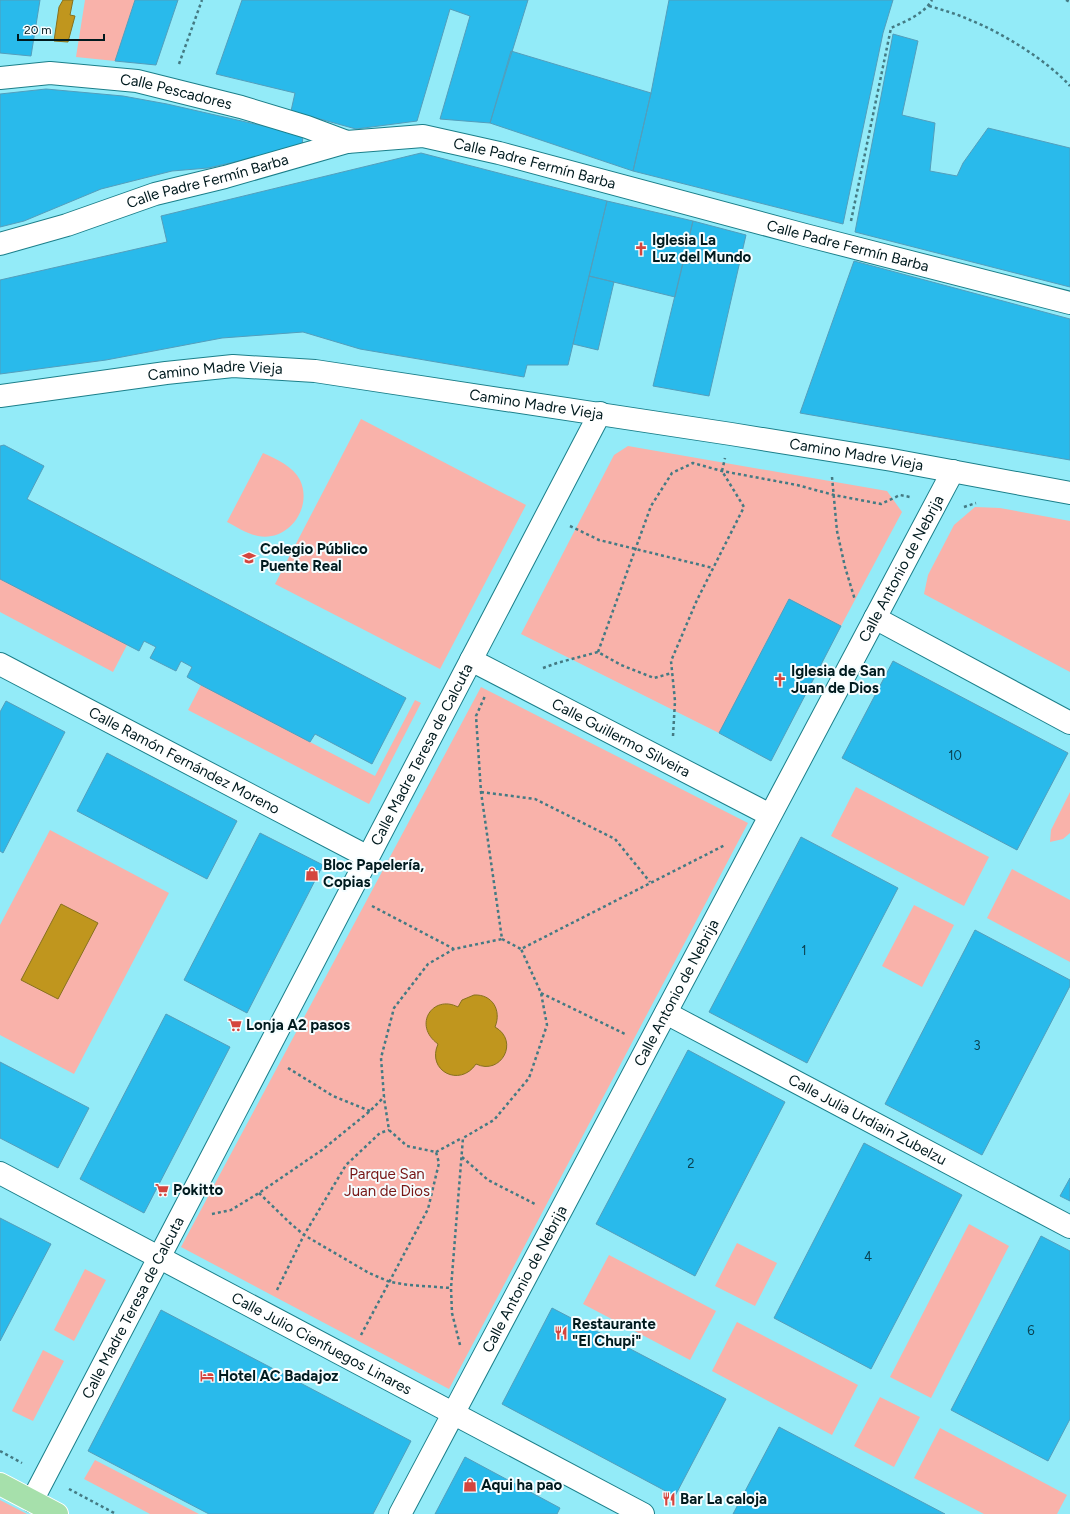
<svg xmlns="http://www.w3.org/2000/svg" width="1070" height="1514" font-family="Figtree,sans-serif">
	<rect width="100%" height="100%" fill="#93ebf8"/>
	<!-- green -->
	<path fill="#f9b2aa" d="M85 0H135L115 61 76 57Z
		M361 419 526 505 440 669 275 584Z
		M628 446 887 491 902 512 841 626 789 599 719 733 521 634 614 455Z
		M263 453C276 459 293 466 300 480 313 507 289 542 258 536 247 534 237 527 227 522Z
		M975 507 1000 508 1070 521V672L924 594 928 575 954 525Z
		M0 579 127 645 113 672 0 612Z
		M201 685 375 776 415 700 421 703 369 804 188 710Z
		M481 687 748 823 449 1389 181 1247Z
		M856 787 989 857 964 906 831 836Z
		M1070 792V833L1063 839 1050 842 1051 830Z
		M50 830 169 893 74 1074 0 1035V925Z
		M1012 869 1070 900V962L987 918Z
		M914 905 954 925 922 987 882 966Z
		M969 1224 1009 1246 931 1398 890 1377Z
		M737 1243 777 1263 755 1306 715 1286Z
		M609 1255 716 1311 690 1360 583 1304Z
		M85 1269 106 1280 74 1341 54 1330Z
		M737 1322 858 1385 832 1435 712 1371Z
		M43 1350 64 1361 33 1421 12 1411Z
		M880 1397 920 1417 894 1467 854 1446Z
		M940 1428 1067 1495 1057 1514H984L914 1478Z
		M95 1460 199 1514H150L84 1479Z
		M0 1500 27 1514H0Z"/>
	<!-- water -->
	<path fill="#c0961e" stroke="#86711e" d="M63 0H73L70 15 75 16 68 42 54 41 59 7Z
		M61 904 98 923 58 999 21 980Z
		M474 995C492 994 502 1010 495 1027 520 1041 501 1076 476 1064 460 1088 426 1071 438 1044 412 1025 433 994 458 1007L462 1000Z"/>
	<!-- building -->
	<path fill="#29baeb" stroke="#539ebc" d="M0 0H40L31 56 0 53Z
		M135 0H178L156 65 115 61Z
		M242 0H528L490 123 440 119 470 16 450 9 417 121 356 129 291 111 295 93 216 74Z
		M669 0H893L883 33 843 224 633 171 651 93Z
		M893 34 918 41 902 115 935 123 930 171 957 176 963 163 988 128 1070 148V287L855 232Z
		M511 51 651 93 633 171 490 123Z
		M46 89 123 96 167 104 303 135 302 147 208 168 172 171 101 189 24 221 0 227V94Z
		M421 153 607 201 568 365H527L524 377 360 349 303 332 222 338 106 360 0 374V280L167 242 161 216Z
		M607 201 693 221 675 297 589 276Z
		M693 221 746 235 709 396 653 386Z
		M854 261 1070 319V460L800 413Z
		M589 276 614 282 598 350 573 344Z
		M4 445 44 466 27 499 406 698 372 764 315 734 310 742 201 685 187 677 192 667 181 661 176 671 150 658 156 647 144 641 139 651 0 579V446Z
		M789 599 841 626 771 761 719 733Z
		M893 661 1068 753 1017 850 842 758Z
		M6 701 65 732 3 853 0 851V712Z
		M107 753 237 821 207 879 77 811Z
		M260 833 323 865 247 1013 184 980Z
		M801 837 898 888 807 1063 709 1012Z
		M975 930 1070 980V986L982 1155 885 1104Z
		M166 1014 230 1047 144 1213 80 1179Z
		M688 1050 785 1102 695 1276 596 1224Z
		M0 1062 89 1108 58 1168 0 1138Z
		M864 1143 962 1195 871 1369 774 1318Z
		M1070 1178V1201L1060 1196Z
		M0 1218 51 1244 0 1341Z
		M1041 1236 1070 1251V1419L1048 1461 951 1410Z
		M552 1308 726 1399 675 1496 502 1404Z
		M161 1310 411 1441 373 1514H209L88 1451Z
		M779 1427 945 1514H733Z
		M465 1457 560 1508 557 1514H435Z"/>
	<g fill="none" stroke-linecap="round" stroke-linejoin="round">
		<!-- minor casing -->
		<g stroke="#1b7f8a" stroke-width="24">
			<g id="minor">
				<path id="s1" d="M0 78 50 73 137 81 241 107 307 127 347 142"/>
				<path id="s2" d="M0 244 67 225 155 194 225 177 347 142 423 136 499 153 805 235 1070 303"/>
				<path id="s3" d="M0 396 166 373 233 366 315 371 731 434 892 460 1070 493"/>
				<path d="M875 618 1070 723"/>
				<path id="s4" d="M471 660 770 815"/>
				<path id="s5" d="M0 664 368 857"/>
				<path id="s6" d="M666 1013 1070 1227"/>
				<path id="s7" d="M0 1173 643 1514"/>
				<path id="s8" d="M32 1501 600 413"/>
				<path id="s9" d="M400 1514 953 471"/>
			</g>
		</g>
		<!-- highway casing -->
		<g stroke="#fff" stroke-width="24">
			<path id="highway" d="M0 1484 57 1514"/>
		</g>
		<!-- path -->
		<path stroke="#447a83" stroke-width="2.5" stroke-dasharray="3 3" stroke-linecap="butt" d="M1066 0 1070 2
			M929 6C943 10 957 14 970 20 1001 32 1048 61 1070 86
			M179 64 202 0
			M851 221 891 28C906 21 924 14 932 0
			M832 477 837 531 845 567 855 600
			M964 507 976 503
			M570 526 599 540 713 568
			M598 652 651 506 672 473 693 463 722 471 797 485 834 495 881 504 900 495 910 497
			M543 668 557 663 598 652 621 665 654 678 672 673
			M673 736 675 701 671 661 697 600 744 507 722 471 725 458
			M481 792 535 799 615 839 650 882
			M372 906 454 949
			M502 939 521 949
			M541 993 625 1034
			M288 1068 333 1096 370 1111
			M436 1152 462 1138
			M462 1157 488 1180 535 1204
			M259 1193 290 1223 304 1235 369 1273 390 1282 409 1285 451 1288
			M212 1214 231 1210 259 1193 322 1150 370 1111 384 1097 381 1058 394 1008 428 964 454 949 502 939 481 792 476 716 485 696
			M277 1290 304 1235 346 1165 380 1133 389 1130
			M361 1335 428 1209 439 1163 436 1152 407 1146 389 1130 384 1098
			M460 1345 452 1313 451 1288 463 1138 494 1120 529 1078 547 1025 541 993 521 949 725 845
			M0 1451 22 1463
			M69 1489 116 1514"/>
		<!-- minor -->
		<use href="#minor" stroke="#fff" stroke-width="22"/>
		<!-- highway -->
		<use href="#highway" stroke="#a6e0ab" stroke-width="22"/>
	</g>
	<!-- icons -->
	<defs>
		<g id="church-bare" transform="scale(1.08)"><path d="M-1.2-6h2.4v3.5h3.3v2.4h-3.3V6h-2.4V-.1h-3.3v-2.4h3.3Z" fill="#d4453e" stroke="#f5fdff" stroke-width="2.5" paint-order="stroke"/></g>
		<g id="school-bare" transform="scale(1.08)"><path d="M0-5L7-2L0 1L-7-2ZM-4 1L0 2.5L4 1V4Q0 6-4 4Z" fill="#d4453e" stroke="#f5fdff" stroke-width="2.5" paint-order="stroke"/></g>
		<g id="shop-bare" transform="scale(1.08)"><path d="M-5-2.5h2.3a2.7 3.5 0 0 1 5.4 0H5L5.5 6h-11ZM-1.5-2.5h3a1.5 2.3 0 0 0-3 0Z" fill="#d4453e" stroke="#f5fdff" stroke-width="2.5" paint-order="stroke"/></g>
		<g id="supermarket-bare" transform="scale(1.08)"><path d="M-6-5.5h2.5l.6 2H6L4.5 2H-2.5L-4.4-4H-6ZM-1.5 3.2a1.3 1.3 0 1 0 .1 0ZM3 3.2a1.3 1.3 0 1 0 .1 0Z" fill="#d4453e" stroke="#f5fdff" stroke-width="2.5" paint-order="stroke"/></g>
		<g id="restaurant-bare" transform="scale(1.08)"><path d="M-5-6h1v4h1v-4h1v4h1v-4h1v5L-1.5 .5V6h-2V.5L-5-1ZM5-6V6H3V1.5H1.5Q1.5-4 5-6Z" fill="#d4453e" stroke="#f5fdff" stroke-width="2.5" paint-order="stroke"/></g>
		<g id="hotel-bare" transform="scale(1.08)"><path d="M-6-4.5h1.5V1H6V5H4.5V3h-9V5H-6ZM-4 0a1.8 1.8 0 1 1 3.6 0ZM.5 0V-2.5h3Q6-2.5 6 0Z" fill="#d4453e" stroke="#f5fdff" stroke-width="2.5" paint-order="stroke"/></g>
	</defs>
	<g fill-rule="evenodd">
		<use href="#church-bare" x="641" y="249"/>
		<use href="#school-bare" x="249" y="558"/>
		<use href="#church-bare" x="780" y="680"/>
		<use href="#shop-bare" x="312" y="874"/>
		<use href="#supermarket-bare" x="235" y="1025"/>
		<use href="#supermarket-bare" x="162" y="1190"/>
		<use href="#restaurant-bare" x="561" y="1333"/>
		<use href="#hotel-bare" x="207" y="1376"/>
		<use href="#shop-bare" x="470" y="1485"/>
		<use href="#restaurant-bare" x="669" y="1499"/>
	</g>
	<g text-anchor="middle" stroke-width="4" stroke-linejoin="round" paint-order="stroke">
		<!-- number labels -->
		<g font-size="13" fill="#0a4251">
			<text x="955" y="760">10</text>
			<text x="804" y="955">1</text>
			<text x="977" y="1050">3</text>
			<text x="691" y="1168">2</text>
			<text x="868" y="1261">4</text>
			<text x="1031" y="1335">6</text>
		</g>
		<!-- street labels -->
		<g font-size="15" fill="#001a1e" stroke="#f5fdff">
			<text dy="5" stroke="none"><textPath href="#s1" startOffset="178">Calle Pescadores</textPath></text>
			<text dy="5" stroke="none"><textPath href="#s2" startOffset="553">Calle Padre Fermín Barba</textPath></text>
			<text dy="5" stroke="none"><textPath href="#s2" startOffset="217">Calle Padre Fermín Barba</textPath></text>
			<text dy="5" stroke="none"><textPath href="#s2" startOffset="877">Calle Padre Fermín Barba</textPath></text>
			<text dy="5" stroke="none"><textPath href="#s3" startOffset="217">Camino Madre Vieja</textPath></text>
			<text dy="5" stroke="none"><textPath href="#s3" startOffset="541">Camino Madre Vieja</textPath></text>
			<text dy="5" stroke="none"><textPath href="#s3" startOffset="865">Camino Madre Vieja</textPath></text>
			<text dy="5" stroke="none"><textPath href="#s9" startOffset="1070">Calle Antonio de Nebrija</textPath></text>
			<text dy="5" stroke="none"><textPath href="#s4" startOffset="169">Calle Guillermo Silveira</textPath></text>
			<text dy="5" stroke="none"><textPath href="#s8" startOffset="842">Calle Madre Teresa de Calcuta</textPath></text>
			<text dy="5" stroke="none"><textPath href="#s5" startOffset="208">Calle Ramón Fernández Moreno</textPath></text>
			<text dy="5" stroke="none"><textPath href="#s9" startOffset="590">Calle Antonio de Nebrija</textPath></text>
			<text dy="5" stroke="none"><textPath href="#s6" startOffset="228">Calle Julia Urdiain Zubelzu</textPath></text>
			<text dy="5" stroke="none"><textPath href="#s9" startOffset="266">Calle Antonio de Nebrija</textPath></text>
			<text dy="5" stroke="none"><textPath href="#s8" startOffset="218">Calle Madre Teresa de Calcuta</textPath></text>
			<text dy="5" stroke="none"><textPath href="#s7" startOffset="364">Calle Julio Cienfuegos Linares</textPath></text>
		</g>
		<!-- poi labels -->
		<g font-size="15" font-weight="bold" fill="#001a1e" stroke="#f5fdff" text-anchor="start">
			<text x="652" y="245">Iglesia La<tspan x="652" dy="17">Luz del Mundo</tspan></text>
			<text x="260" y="554">Colegio Público<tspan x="260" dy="17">Puente Real</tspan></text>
			<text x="791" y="676">Iglesia de San<tspan x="791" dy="17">Juan de Dios</tspan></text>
			<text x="323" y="870">Bloc Papelería,<tspan x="323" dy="17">Copias</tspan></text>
			<text x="246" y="1030">Lonja A2 pasos</text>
			<text x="173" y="1195">Pokitto</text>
			<text x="572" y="1329">Restaurante<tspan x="572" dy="17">"El Chupi"</tspan></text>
			<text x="218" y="1381">Hotel AC Badajoz</text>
			<text x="481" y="1490">Aqui ha pao</text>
			<text x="680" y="1504">Bar La caloja</text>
		</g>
		<!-- park labels -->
		<g font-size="15" fill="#771615" stroke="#f5fdff">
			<text x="387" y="1179">Parque San<tspan x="387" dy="17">Juan de Dios</tspan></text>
		</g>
	</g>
	<!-- scale -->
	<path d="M18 34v6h86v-6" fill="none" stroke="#001a1e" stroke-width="2"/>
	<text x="24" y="34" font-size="12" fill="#001a1e" stroke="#f5fdff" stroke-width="3" paint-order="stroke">20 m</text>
</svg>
